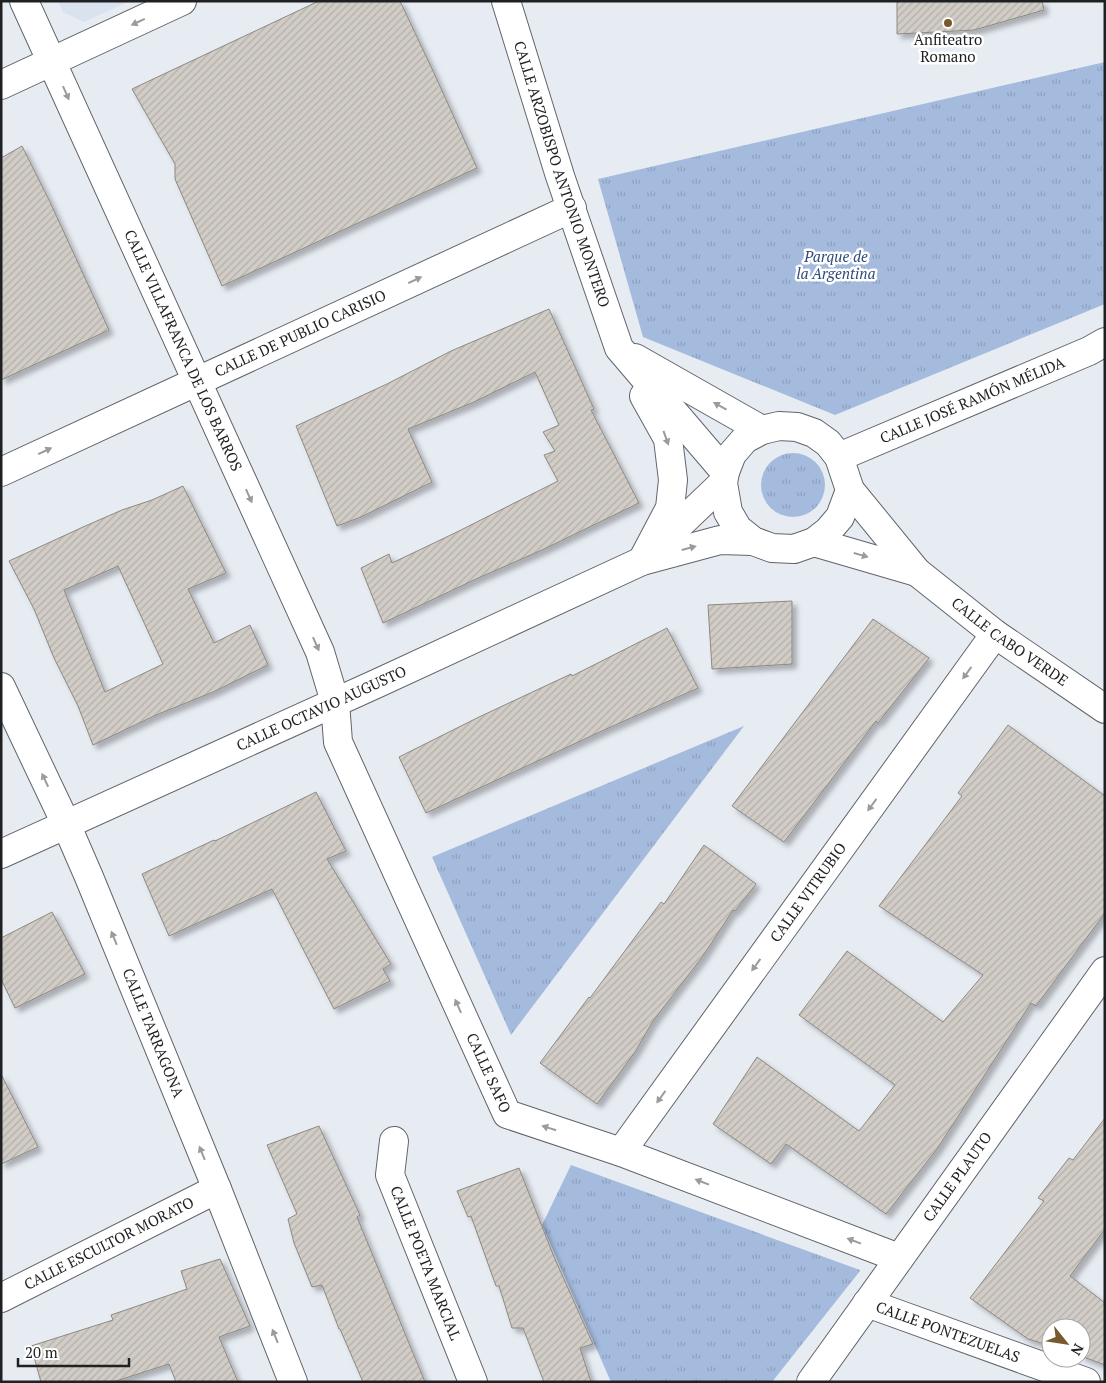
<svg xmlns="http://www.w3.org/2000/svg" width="1106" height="1383" font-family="'PT Serif',serif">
	<defs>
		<pattern id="grass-tufts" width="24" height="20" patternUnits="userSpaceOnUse" patternTransform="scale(1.25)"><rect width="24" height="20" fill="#a5bbde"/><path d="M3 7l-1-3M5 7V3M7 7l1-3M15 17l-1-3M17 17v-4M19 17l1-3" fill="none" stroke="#8ea0be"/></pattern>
		<pattern id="building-hatch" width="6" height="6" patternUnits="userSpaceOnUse" patternTransform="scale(1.25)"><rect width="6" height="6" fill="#d1ccc6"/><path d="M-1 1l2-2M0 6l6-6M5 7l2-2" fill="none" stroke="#b3afaa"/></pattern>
		<filter id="shadow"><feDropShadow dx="4.5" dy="4.5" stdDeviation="2.5" flood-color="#0004"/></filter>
	</defs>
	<rect width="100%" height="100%" fill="#e7ecf3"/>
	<!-- built -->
	<path fill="#dae2f0" d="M58 1H130L84 22 63 12Z"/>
	<!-- grass -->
	<path fill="url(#grass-tufts)" d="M1105 62V304L835 415 643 337 598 179Z
		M761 485a32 32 0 1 1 64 0a32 32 0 1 1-64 0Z
		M744 726 511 1035 432 857Z
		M571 1165 860 1270V1271L772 1382H611L542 1225Z"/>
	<!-- building -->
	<path fill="url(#building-hatch)" stroke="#8d8882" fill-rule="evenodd" filter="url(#shadow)" d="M319 1H400L434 73 477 168 222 286 175 179V164L132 89Z
		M897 1H1042L1044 10 974 30 897 34Z
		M22 146 50 202 109 330 1 380V158Z
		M549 309 594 409 591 410 639 503 542 550 476 579 383 623 361 568 389 554 392 563 457 532 558 481 544 455 555 451 543 432 559 425 535 372 474 402 408 429 432 482 361 517 337 526 296 426 387 384 451 351Z
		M183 486 226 573 188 589 214 643 250 625 268 665 213 692 156 715 93 745 78 706 54 658 34 609 9 561 83 527 122 510 152 500ZM118 566 163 664 105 692 64 590Z
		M792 601V664L712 669 708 605Z
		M873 619 929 658 878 723 876 721 784 842 732 806Z
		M667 628 698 688 604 730 426 813 399 757 479 717 571 674 572 676Z
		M1008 725 1105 796V913L1036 1006 1031 1003 937 1149 886 1214 786 1144 771 1164 713 1124 757 1057 859 1131 895 1085 799 1015 847 951 943 1022 983 975 879 906 962 796 958 793Z
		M316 792 346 851 327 859 391 964 383 969 390 981 334 1009 272 889 169 936 142 874 214 840 215 841Z
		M704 845 756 884 735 911 733 910 703 956 653 1021 635 1052 597 1104 540 1063 589 997 590 998 661 902 664 904Z
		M52 912 85 974 15 1008 1 979V938Z
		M1 1074 38 1147 1 1164Z
		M1105 1118V1229L1070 1276 1105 1303V1365L1081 1356V1328H1051V1346L1028 1339 970 1298 1044 1201 1038 1198 1069 1158 1073 1160Z
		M319 1126 360 1215 357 1217 425 1382H363L340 1329H339L322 1285 312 1287 294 1243 288 1219 297 1214 267 1145Z
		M519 1168 554 1257 593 1344 580 1348 591 1382H544L523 1328H512L499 1286H496L471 1216 468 1217 457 1191Z
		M220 1259 250 1326 219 1337 238 1382H176L169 1364 113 1382H41L31 1346 113 1320 111 1315 187 1289 181 1271Z"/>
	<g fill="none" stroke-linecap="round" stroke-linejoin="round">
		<!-- street casing -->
		<g stroke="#61646a" stroke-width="30">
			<g id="street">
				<path id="s1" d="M24 1 320 652 335 702 338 742 507 1114 621 1152 899 1258"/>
				<path id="s2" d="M506 1 560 176 619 348 725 472"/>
				<path d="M1 85 182 1"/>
				<path d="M635 358 762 430"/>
				<path d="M779 426 797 427 814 433 828 443 839 457 850 490 840 517 828 531 814 542 794 549 772 548 753 541 738 529 728 512 723 483 725 472 732 454 745 439 762 430Z"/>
				<path id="s3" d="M839 457 1089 351 1105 342"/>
				<path id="s4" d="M1 472 572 208"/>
				<path id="s5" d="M850 490 917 572 995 634 1105 709"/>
				<path d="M814 542 917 572"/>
				<path d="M659 544 723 483"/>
				<path d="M642 561 670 508 673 480 668 439 644 396"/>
				<path id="s6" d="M1 687 66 824 89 877 217 1189 293 1382"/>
				<path id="s7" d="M1 854 378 683 642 561 720 540 753 541"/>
				<path id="s8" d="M394 1141 390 1175 473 1382"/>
				<path id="s9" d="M621 1152 995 634"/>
				<path id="s10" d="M1 1298 217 1189"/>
				<path id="s11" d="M867 1303 1086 1382"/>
				<path id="s12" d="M811 1382 1105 971"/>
			</g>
		</g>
		<!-- street -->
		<use href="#street" stroke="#fff" stroke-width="28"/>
	</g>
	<!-- one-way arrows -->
	<defs><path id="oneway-solid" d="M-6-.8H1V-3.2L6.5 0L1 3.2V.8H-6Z" transform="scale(1.25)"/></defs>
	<g fill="#9a9b9c">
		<use href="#oneway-solid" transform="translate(138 22) rotate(155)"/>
		<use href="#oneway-solid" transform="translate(66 93) rotate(66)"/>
		<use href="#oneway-solid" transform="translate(415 280) rotate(-25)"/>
		<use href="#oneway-solid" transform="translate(720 406) rotate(-151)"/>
		<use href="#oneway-solid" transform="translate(666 438) rotate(70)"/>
		<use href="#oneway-solid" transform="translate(45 451) rotate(-25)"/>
		<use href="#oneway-solid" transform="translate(249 496) rotate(66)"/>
		<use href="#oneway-solid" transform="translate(689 548) rotate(-15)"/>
		<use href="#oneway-solid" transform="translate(861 555) rotate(16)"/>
		<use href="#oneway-solid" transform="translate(316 644) rotate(66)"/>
		<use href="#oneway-solid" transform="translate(967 673) rotate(126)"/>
		<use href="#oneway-solid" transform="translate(45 780) rotate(-115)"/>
		<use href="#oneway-solid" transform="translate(872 805) rotate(126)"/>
		<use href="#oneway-solid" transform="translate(114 938) rotate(-112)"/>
		<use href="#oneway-solid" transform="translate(756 965) rotate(126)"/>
		<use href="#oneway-solid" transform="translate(458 1006) rotate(-114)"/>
		<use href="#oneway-solid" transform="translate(661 1097) rotate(126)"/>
		<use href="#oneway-solid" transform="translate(549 1128) rotate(-162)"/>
		<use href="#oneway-solid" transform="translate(202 1153) rotate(-112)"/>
		<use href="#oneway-solid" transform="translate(702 1182) rotate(-159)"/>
		<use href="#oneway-solid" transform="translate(854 1241) rotate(-159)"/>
		<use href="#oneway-solid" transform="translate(275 1336) rotate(-112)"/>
	</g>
	<!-- markers -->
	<circle fill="#785a2e" stroke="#fff" stroke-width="2" cx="948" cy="23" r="5"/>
	<g text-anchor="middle" stroke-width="5" stroke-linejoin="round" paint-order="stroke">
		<!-- poi labels -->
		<g font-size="15" fill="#1e2022" stroke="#fff">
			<text x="948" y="45">Anfiteatro<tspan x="948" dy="17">Romano</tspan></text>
		</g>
		<!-- street labels -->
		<g font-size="15" fill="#1e2022" stroke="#fff">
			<text dy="5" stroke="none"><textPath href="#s2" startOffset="182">CALLE ARZOBISPO ANTONIO MONTERO</textPath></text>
			<text dy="5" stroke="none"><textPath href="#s4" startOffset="330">CALLE DE PUBLIO CARISIO</textPath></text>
			<text dy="5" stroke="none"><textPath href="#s1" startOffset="384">CALLE VILLAFRANCA DE LOS BARROS</textPath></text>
			<text dy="5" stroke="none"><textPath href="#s3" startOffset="145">CALLE JOSÉ RAMÓN MÉLIDA</textPath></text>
			<text dy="5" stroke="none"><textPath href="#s5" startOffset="222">CALLE CABO VERDE</textPath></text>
			<text dy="5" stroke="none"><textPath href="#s7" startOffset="352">CALLE OCTAVIO AUGUSTO</textPath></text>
			<text dy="5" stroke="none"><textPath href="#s9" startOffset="320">CALLE VITRUBIO</textPath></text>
			<text dy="5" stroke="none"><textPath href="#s6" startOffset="378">CALLE TARRAGONA</textPath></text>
			<text dy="5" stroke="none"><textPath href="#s1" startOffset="1171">CALLE SAFO</textPath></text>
			<text dy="5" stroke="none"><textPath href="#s12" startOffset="252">CALLE PLAUTO</textPath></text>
			<text dy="5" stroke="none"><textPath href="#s10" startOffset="121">CALLE ESCULTOR MORATO</textPath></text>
			<text dy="5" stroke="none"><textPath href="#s8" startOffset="129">CALLE POETA MARCIAL</textPath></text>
			<text dy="5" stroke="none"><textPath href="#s11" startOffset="86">CALLE PONTEZUELAS</textPath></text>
		</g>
		<!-- park labels -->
		<g font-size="15" font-style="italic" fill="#2e4b7b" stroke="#fff">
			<text x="836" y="262">Parque de<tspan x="836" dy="17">la Argentina</tspan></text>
		</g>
	</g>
	<!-- border -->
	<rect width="1106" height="1383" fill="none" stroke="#1e2022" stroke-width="5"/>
	<!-- north arrow -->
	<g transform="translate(1066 1343) rotate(120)"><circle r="24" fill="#ffffff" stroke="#a5a6a7"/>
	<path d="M0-4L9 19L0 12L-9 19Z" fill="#785a2e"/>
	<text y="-8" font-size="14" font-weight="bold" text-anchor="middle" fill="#1e2022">N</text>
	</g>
	<!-- scale -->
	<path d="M18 1358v8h111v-8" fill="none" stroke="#1e2022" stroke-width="2.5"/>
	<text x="25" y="1358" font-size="15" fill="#1e2022" stroke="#ffffff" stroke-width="4" paint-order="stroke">20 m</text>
</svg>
